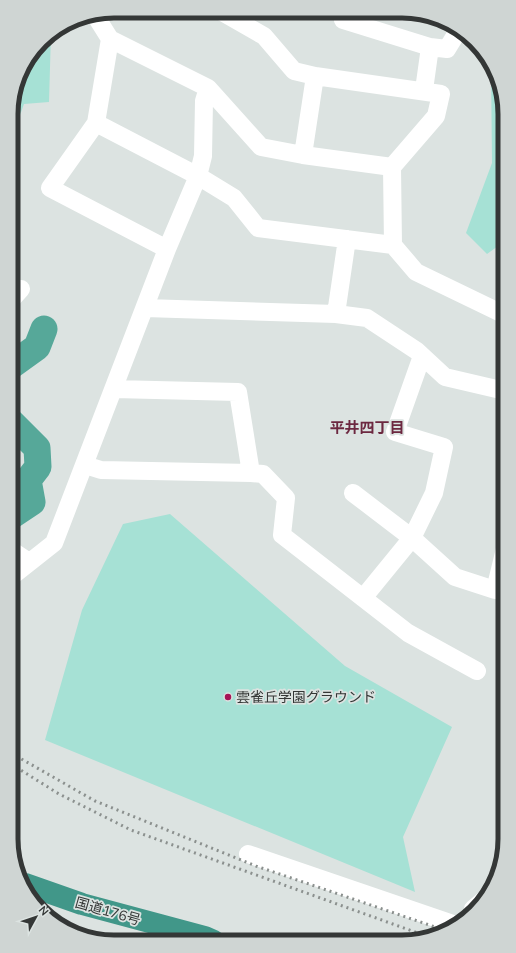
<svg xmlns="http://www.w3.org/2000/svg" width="516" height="953" font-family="Mulish,'Noto Sans JP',sans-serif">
	<rect width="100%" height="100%" fill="#dce3e1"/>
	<!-- green -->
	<path fill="#a6e1d5" d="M51 33 49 102 24 104 12 137V101L22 68 46 37Z
		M491 68 499 81 505 114V241L487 254 466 233 492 163Z
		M170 514 345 666 452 727 403 837 415 892 45 740 82 610 123 524Z"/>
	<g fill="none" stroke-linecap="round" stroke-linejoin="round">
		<!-- river -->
		<path stroke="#56a899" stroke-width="27" d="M12 365 37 347 44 329
			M11 516 32 502 28 480 38 467 37 448 11 422"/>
	</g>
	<!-- building -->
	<path fill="#b9c0bf" d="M11 806 18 809 11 827Z"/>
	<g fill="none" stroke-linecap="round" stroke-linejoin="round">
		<!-- minor -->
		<path stroke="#fff" stroke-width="18" d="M222 12 264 36 294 71 315 76 441 94 436 116 392 167 393 245 416 272 505 315
			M347 12 343 20 430 47 447 49 458 31
			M95 15 110 39 208 88 261 147 303 155
			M110 39 96 123 50 188 167 249
			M315 76 303 155 392 167
			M424 90 430 47
			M96 123 198 176 234 198 258 228 393 245
			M12 299 21 289
			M145 308 336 314 347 239
			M336 314 367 318 417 351 445 377 505 391
			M85 465 101 470 251 473 238 392 114 389
			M251 473 263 474 286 498 282 535 408 633 477 671
			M353 493 412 538 455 577 495 590 505 549
			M11 550 29 562
			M11 577 54 543 167 249 198 176 203 156 204 101 208 88
			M363 598 412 538 434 493 444 447 395 432 422 356
			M248 854 453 924
			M473 909 485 899"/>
		<!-- highway -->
		<path stroke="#419789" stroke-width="22" d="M25 884 82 904 205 937 214 941"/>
		<!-- rail -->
		<path stroke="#8b908e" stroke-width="3" stroke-dasharray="2 4" stroke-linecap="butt" d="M11 753 95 801 256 866 444 930
			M11 764 59 794 131 830 429 937"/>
	</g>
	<!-- markers -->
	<circle fill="#a51557" stroke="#dce3e1" stroke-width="1.5" cx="228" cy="697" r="4"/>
	<g text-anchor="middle" stroke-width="3.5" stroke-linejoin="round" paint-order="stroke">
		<!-- poi labels -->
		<g font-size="14" fill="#343736" stroke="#dce3e1" text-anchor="start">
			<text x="236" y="702">雲雀丘学園グラウンド</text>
		</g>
		<!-- street labels -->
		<g font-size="14" fill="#343736" stroke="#dce3e1">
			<text transform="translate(108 911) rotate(16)" y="5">国道176号</text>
		</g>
		<!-- neighbourhood labels -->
		<g font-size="15" font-weight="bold" fill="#6c2840" stroke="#dce3e1">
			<text x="367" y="433">平井四丁目</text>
		</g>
	</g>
	<!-- crop -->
	<path d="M0 0H516V953H0ZM114 18H402A96 96 0 0 1 498 114V839A96 96 0 0 1 402 935H114A96 96 0 0 1 18 839V114A96 96 0 0 1 114 18Z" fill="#cfd5d3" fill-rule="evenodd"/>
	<path fill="none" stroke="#343736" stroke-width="5" d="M114 18H402A96 96 0 0 1 498 114V839A96 96 0 0 1 402 935H114A96 96 0 0 1 18 839V114A96 96 0 0 1 114 18Z"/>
	<!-- north arrow -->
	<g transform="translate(36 917) rotate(50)" stroke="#dce3e1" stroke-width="3" paint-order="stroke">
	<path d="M0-3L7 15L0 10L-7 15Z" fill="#343736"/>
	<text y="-6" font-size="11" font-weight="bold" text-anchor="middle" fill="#343736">N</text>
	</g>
</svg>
